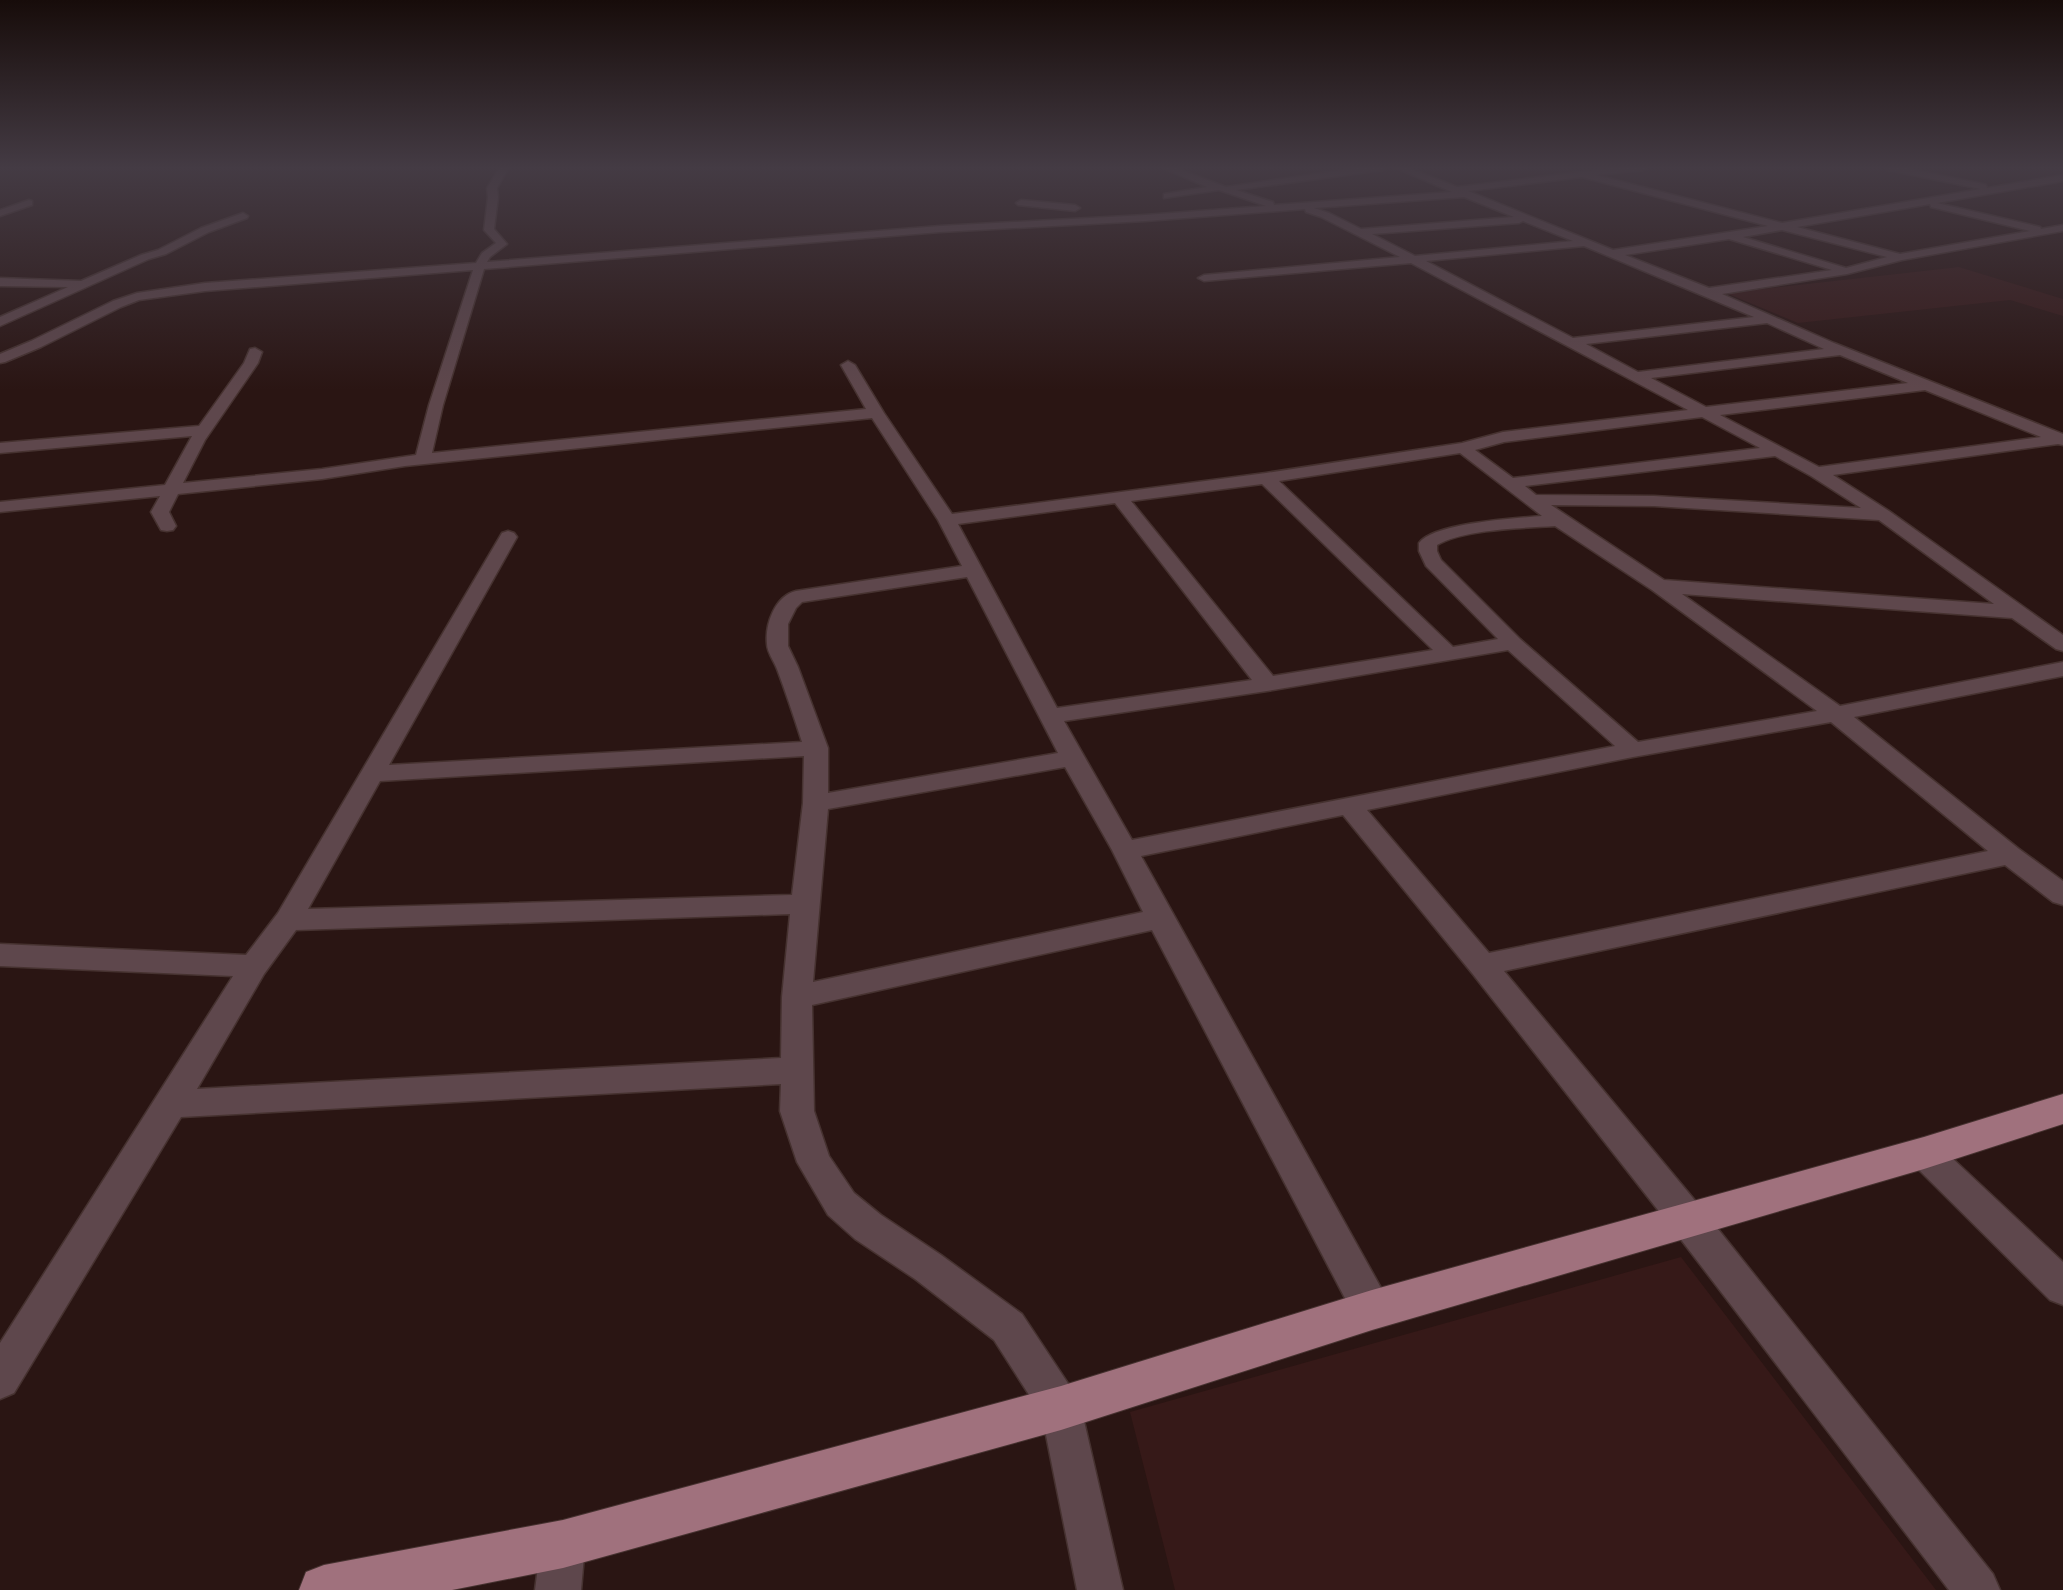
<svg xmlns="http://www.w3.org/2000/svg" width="2063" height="1590" font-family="Signika,sans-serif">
	<rect width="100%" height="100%" fill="#2a1513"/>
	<!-- built -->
	<path fill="#361918" d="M1959 267 2063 299V316L2010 300 1798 323 1726 293Z
		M1681 1257 1936 1590H1175L1130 1412Z"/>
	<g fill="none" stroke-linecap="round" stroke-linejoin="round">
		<!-- minor casing -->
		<g stroke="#463230" stroke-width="3">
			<path id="minor" d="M500 167H509L497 188 498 197 494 229 507 244 490 257 487 262 940 226 1145 215 1266 206 1219 190 1164 198V194L1207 187 1161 167H1173L1226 187 1364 167H1387L1383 170 1236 190 1273 202 1274 205 1452 192 1394 167H1406L1457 187 1622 167H1647L1643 170 1596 175 1782 223 1981 189 1888 170 1884 167H1900L1983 184 1986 185 1987 188 2063 175V181L1937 203 2040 227 2041 229 2063 225V231L1902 260 1847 274 1722 294 1834 343 2063 434V445L2058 444 1833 475 1889 511 2063 635V651L2056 649 2012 618 1682 594 1840 706 2063 662V676L1854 717 2019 849 2063 881V905L2053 902 2005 865 1504 971 1702 1209 1993 1574 2000 1590H1949L1676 1233 1472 973 1343 815 1141 856 1386 1297 1391 1310 1386 1323 1372 1328 1358 1323 1152 930 812 1005 814 1111 829 1156 854 1193 881 1215 941 1255 1022 1314 1075 1394 1081 1408 1123 1590H1077L1042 1415 994 1340 915 1279 855 1239 828 1215 797 1162 780 1111 781 1084 181 1117 14 1393 0 1399V1343L233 976 0 966V944L246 955 278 913 502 533 508 531 514 533 517 537 389 765 802 742C794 717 786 693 777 669 774 661 767 652 767 644 765 624 775 596 796 591L962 566 938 520 872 418 405 466 322 479 178 494 169 512 176 526 173 530 167 531 161 530 151 512 160 496 0 512V502L165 485 192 436 0 453V443L199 426 244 363 250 349 255 348 262 352 258 363 205 440 183 483 322 469 416 455 429 405 473 270 205 291 139 300 121 307 41 347 5 362 0 363V354L31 341 113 301 137 293 205 283 476 263 482 253 496 243 484 230 488 197 487 188ZM1582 177 1768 226 1613 250 1468 191ZM1464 197 1514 217 1361 229 1329 213 1314 208ZM1930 204 1931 207 2030 231 1900 254 1797 227ZM1305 209 1306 212 1321 217 1400 257 1204 275 1198 278 1204 281 1411 263 1688 410 1503 432 1462 443 1266 473 952 514 884 413 855 365 848 361 841 365 866 409 432 453 443 405 484 269 940 232 1145 221ZM1523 221 1573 241 1415 256 1372 234 1519 223ZM1782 230 1887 257 1846 268 1743 237ZM1729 239 1832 270 1709 288 1625 255ZM1584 246 1754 317 1573 338 1426 261ZM1767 323 1824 349 1638 372 1586 344ZM1840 355 1908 383 1706 407 1651 378ZM1925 390 2041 437 1819 467 1720 415ZM1702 417 1760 448 1513 478 1475 450 1504 442ZM1460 453 1542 516C1517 518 1433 523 1419 543V551L1426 566 1498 639 1453 647 1279 481ZM1775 456 1811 476 1861 508 1654 496 1536 495 1525 486ZM1262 484 1433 650 1273 676 1131 501ZM1115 503 1252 680 1057 708 958 524ZM1551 505 1654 506 1879 520 1994 604 1664 580ZM1555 526 1652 590 1817 711 1638 742 1520 639 1441 560 1437 551V545C1464 529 1524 528 1555 526ZM967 577 1058 753 828 793V748L798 667 788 646V624L796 608 802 602ZM1508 650 1615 746 1132 840 1064 721 1267 691ZM1831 722 1988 851 1489 953 1367 810 1633 757ZM804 756 803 803 792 895 308 909 380 781ZM1065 767 1112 850 1143 912 813 982 828 809ZM790 914 782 997 781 1058 197 1089 264 974 296 930Z
				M29 200 32 201V205L0 216V210Z
				M1021 200 1075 205 1080 208 1075 211 1018 205 1016 203Z
				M243 213 248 216 247 218 209 232 166 254 149 259 0 326V317L68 287 0 286V278L81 281 141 255 158 250 201 228Z
				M1924 1138 1936 1143 2063 1262V1305L2050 1300 1912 1163 1907 1153 1912 1143Z
				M563 1522 579 1528 585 1544 581 1590H535L541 1544 547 1528Z"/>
		</g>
		<!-- major casing -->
		<g stroke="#463230" stroke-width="2">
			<path id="major" d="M2063 1094V1124L1924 1169 1372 1330 1061 1430 563 1568 452 1590H299L306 1572 324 1565 563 1520 1061 1386 1372 1290 1924 1137Z"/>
		</g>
		<!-- minor -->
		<use href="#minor" fill="#5e474c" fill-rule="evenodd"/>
		<!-- major -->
		<use href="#major" fill="#a0717d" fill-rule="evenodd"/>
	</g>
	<!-- sky -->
	<linearGradient id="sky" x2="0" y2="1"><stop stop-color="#170c0a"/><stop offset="0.43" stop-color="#443b44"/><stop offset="1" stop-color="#443b44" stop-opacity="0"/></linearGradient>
	<rect width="2063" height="390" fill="url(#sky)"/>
</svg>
